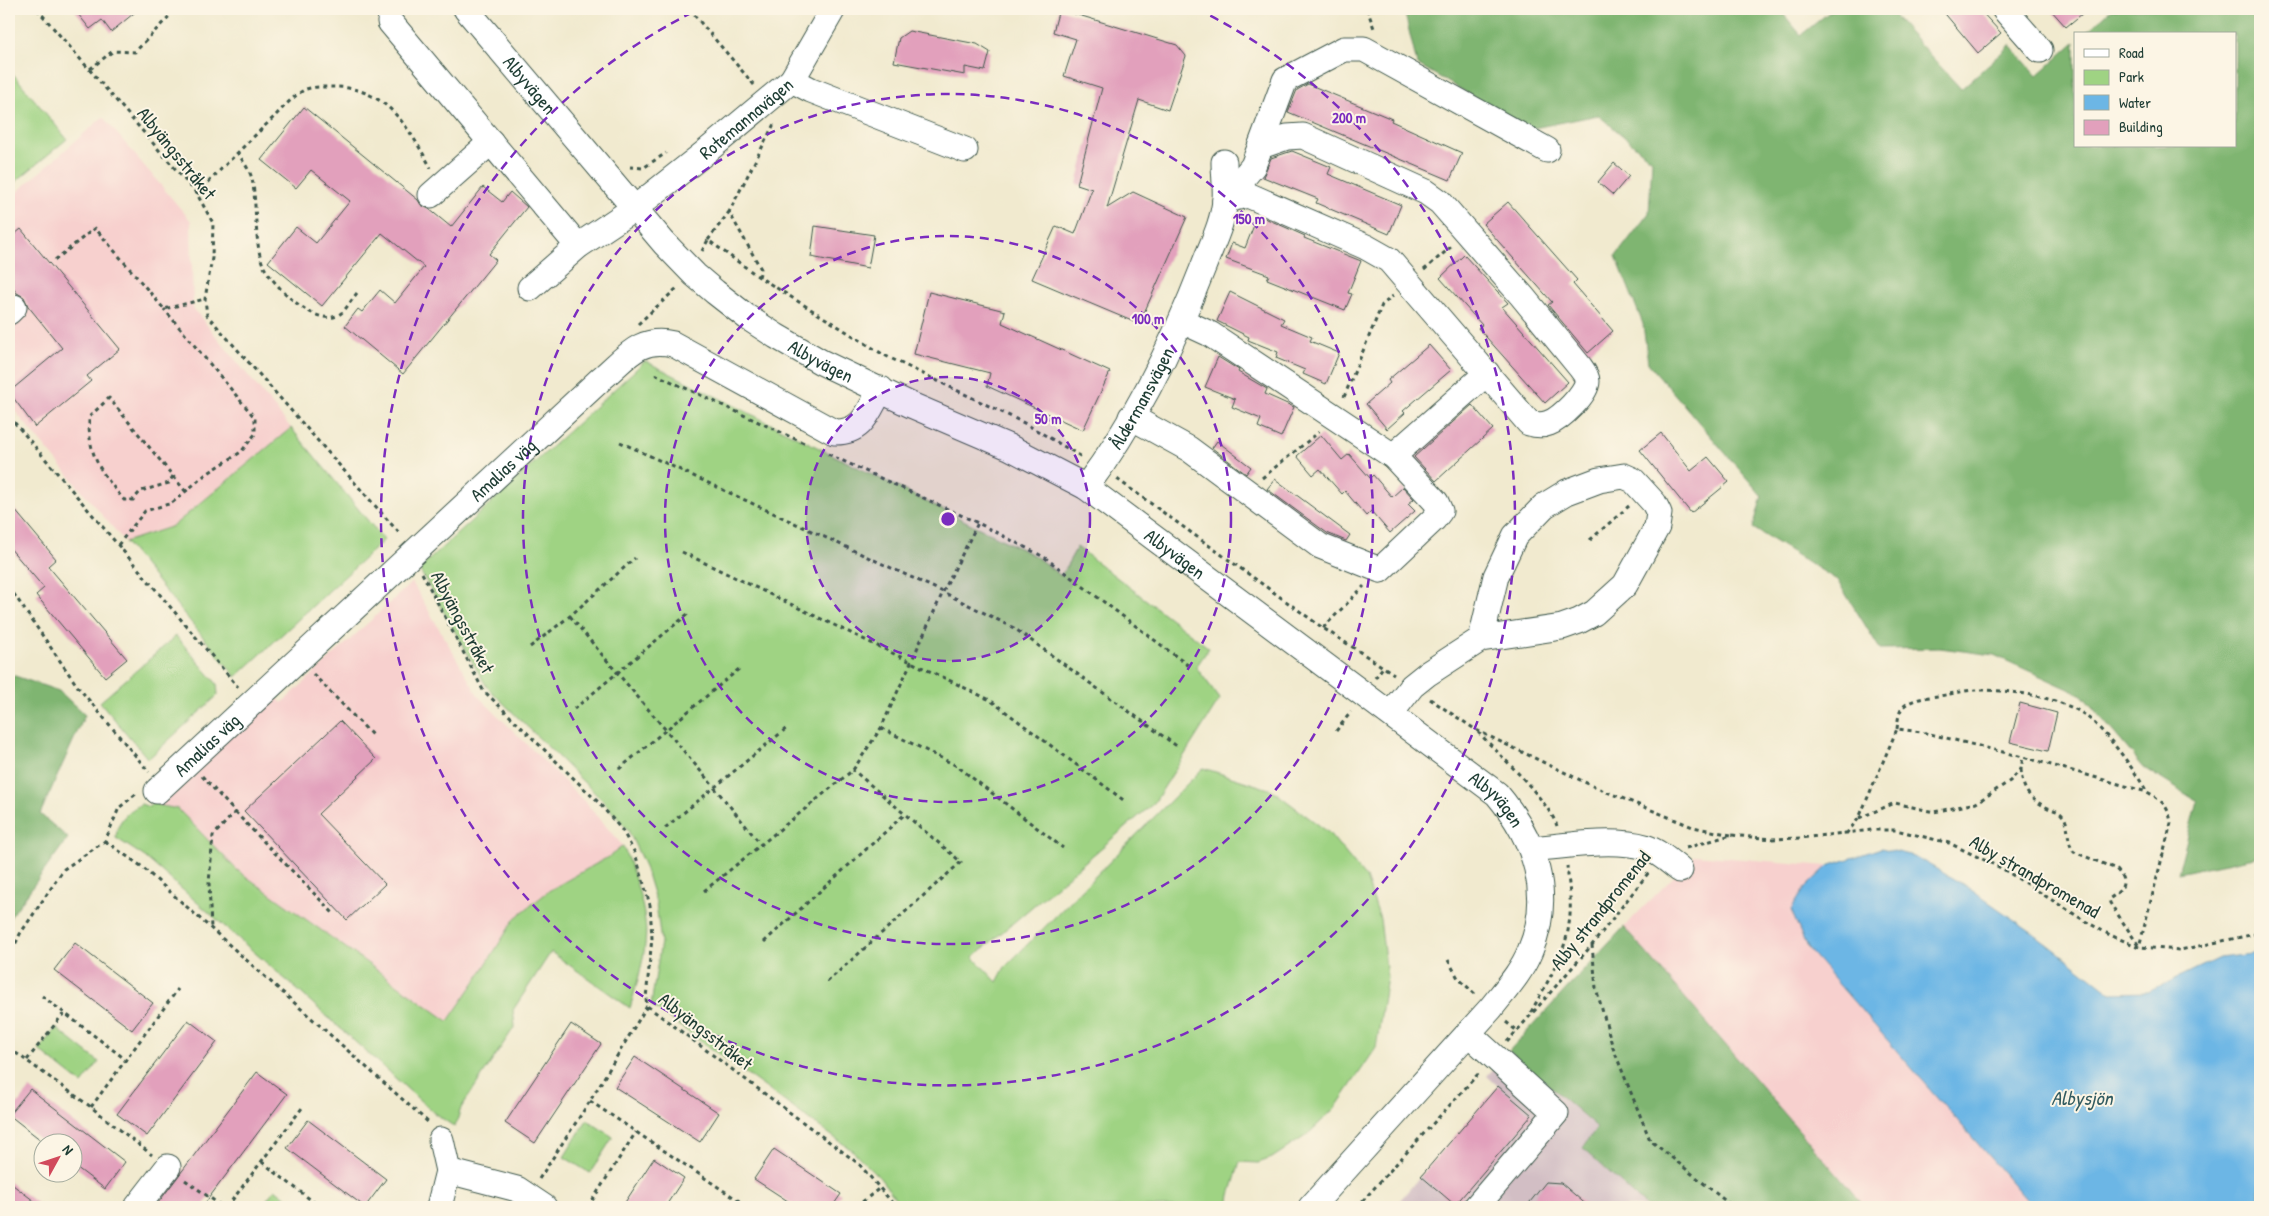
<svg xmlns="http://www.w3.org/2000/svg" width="2269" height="1216" font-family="'Patrick Hand',sans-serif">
	<rect width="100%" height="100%" fill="#fcf5e5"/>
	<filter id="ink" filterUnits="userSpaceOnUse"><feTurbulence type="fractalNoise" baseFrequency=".02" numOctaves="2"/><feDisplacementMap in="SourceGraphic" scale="10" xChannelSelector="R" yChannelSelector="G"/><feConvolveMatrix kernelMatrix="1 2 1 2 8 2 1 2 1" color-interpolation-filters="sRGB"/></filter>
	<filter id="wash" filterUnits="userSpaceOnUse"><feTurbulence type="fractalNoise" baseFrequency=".0096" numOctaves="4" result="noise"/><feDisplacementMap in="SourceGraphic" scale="20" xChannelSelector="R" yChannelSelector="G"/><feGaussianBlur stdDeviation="1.12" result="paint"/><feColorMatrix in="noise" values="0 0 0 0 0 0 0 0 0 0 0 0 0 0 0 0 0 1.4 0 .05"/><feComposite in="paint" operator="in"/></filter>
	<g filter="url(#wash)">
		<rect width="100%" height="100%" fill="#f1eacf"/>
		<!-- built -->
		<path fill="#f7d0ce" d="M103 117 191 221 193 308 291 428 173 526 125 542 9 404V199Z
			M412 582 479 697 585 802 623 846 610 856 550 890 515 918 477 979 448 1021 237 870 178 809 157 805 156 799 270 690 282 703Z
			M1695 855 1828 866 1805 888 1807 948 2033 1207H1865L1624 927Z"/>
		<!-- industrial -->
		<path fill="#d2bec4" d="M1509 1051 1597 1127 1583 1148 1647 1207H1394L1498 1086 1487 1076Z"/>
		<!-- green -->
		<path fill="#9fd383" stroke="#5f885c" d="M9 69 67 139 9 187Z
			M645 361 1035 556 1061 576 1077 547 1209 648 1196 667 1220 699 1154 803 973 957 997 982 1005 967 1203 768 1272 790 1328 832 1366 878 1380 919 1387 977 1376 1048 1336 1107 1307 1135 1272 1158 1258 1163 1240 1162 1230 1195 1228 1207H902L880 1178 853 1151 651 1005 661 942 656 903 644 864 628 830 602 800 487 687 419 569Z
			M291 428 384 540 236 677 125 542 173 526Z
			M176 636 217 684 218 695 148 759 100 702Z
			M156 799 157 805 178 809 237 870 448 1021 477 979 515 918 550 890 610 856 623 846C632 870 642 895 645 921 649 946 637 983 630 1008L551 952 513 1010 515 1026 461 1108 455 1127 434 1113 300 992 145 857 116 838C117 821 126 813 141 804L149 807Z
			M56 1028 99 1062 82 1084 39 1050Z
			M587 1120 613 1137 590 1173 564 1157Z
			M275 1189 298 1207H261Z"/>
		<!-- forest -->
		<path fill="#7fb571" stroke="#4f7952" d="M1402 9H1779L1801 35 1833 9H1888L1961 89 2010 45 2037 76 2075 42V146H2235V34H2084L2112 9H2260V857L2259 856 2178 873 2197 801 2144 768 2082 695 1994 655 1940 648 1880 649 1837 580 1753 528 1762 496 1648 363 1643 324 1616 256 1649 213 1652 160 1598 115 1529 129 1417 64 1406 18Z
			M9 674 59 691 85 715 40 814 68 838 9 919Z
			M1624 927 1865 1207H1647L1583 1148 1597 1127 1509 1051Z"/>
		<!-- water -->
		<path fill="#6cb6e5" stroke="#467a8c" d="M1881 848 1914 856 1964 885 2036 935 2111 993 2148 992 2219 958 2260 953V1207H2033L1807 948 1791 910 1805 888 1828 866Z"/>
		<g id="blocks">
			<!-- building -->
			<path fill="#e2a0bc" d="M74 9H139L111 32 102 20 90 29Z
				M1059 9 1177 45 1186 56 1168 110 1139 100 1107 208 1133 192 1187 217 1139 324 1032 279 1056 226 1075 234 1092 189 1077 184 1102 88 1064 76 1076 39 1053 32Z
				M1941 9H1979L2001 33 1978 53Z
				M2050 9H2088L2066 27Z
				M909 31 977 44 990 52 985 71 965 67V75L894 62 899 38Z
				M1308 84 1392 119 1391 121 1462 153 1450 180 1288 112 1297 90Z
				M304 107 418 200 421 205 429 209 451 227 483 187 502 202 510 192 527 207 489 254 496 260 403 374 345 326 358 309 362 312 380 290 395 303 424 267 382 233 322 306 268 262 296 227 316 243 350 201 311 170 296 188 261 160Z
				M1292 151 1331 167 1328 174 1401 205 1389 234 1316 203 1318 199 1263 177 1271 158Z
				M1614 163 1629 176 1613 195 1598 182Z
				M1508 202 1577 280 1573 284 1613 331 1588 353 1548 305 1552 302 1483 224Z
				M1258 215 1305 236 1304 238 1361 261 1348 293 1352 294 1345 310 1267 279 1269 275 1226 259 1232 243 1245 248Z
				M815 226 874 235 868 268 811 257Z
				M21 229 120 349 87 376 91 381 35 427 9 392 62 348 28 306 24 297 17 293 9 283V239Z
				M1464 255 1508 303 1502 307 1568 382 1545 403 1478 328 1482 325 1440 278Z
				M929 292 1005 311 1002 323 1110 372 1083 430 987 386 990 373 914 354Z
				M1230 292 1284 319 1281 324 1312 337 1310 341 1339 353 1326 384 1303 374 1305 370 1276 358 1278 352 1248 340 1249 337 1217 321Z
				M1429 345 1451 370 1403 411 1405 413 1387 429 1366 404 1390 383 1388 380Z
				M1218 357 1239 370 1238 372 1267 389 1265 394 1294 407 1281 437 1258 427 1261 419 1232 407 1235 399 1205 387Z
				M1472 405 1493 429 1436 481 1414 457Z
				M1661 433 1691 471 1708 457 1729 482 1691 513 1640 450Z
				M1321 435 1342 460 1349 454 1370 478 1373 475 1392 497 1403 487 1414 499 1408 504 1415 511 1390 533 1371 511 1366 516 1345 491 1342 494 1320 469 1313 475 1297 456Z
				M1217 441 1251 467 1246 474 1212 448Z
				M1275 479 1350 535 1346 541 1327 533 1267 489Z
				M9 503 56 559 48 566 127 659 105 677 36 595 44 588 9 547Z
				M2020 703 2057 713 2048 751 2010 742Z
				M340 721 376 759 318 814 385 884 347 920 244 811Z
				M75 943 153 1003 132 1030 54 970Z
				M188 1020 217 1042 147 1136 117 1114Z
				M571 1024 601 1044 535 1143 505 1123Z
				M635 1057 719 1113 700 1142 615 1087Z
				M257 1072 287 1094 202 1207H164L158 1203Z
				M1498 1086 1532 1115 1455 1205 1421 1176Z
				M30 1089 125 1162 105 1189 72 1164V1144H46L9 1115Z
				M308 1120 386 1179 365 1207 287 1148Z
				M774 1149 841 1194 832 1207H797L754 1179Z
				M654 1158 684 1178 665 1207H622Z
				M9 1182 42 1207H9Z
				M1546 1182 1561 1183 1589 1207H1526Z"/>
		</g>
	</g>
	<g filter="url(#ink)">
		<use href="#blocks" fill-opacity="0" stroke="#3e574b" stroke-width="1"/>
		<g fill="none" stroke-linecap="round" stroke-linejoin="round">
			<!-- minor casing -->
			<g stroke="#3e574b" stroke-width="27">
				<g id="minor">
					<path id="s1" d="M466 9 664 243 695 275 715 292 747 317 776 336 821 362 911 405 1009 447 1086 487 1497 794C1535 839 1554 895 1530 951 1521 973 1505 990 1491 1008L1311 1207"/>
					<path d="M2004 9 2040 50"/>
					<path d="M390 22 578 246"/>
					<path d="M792 80 811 90 965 150"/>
					<path d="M431 195 491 142"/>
					<path d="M1225 200 1248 195 1366 247 1389 260 1529 423C1536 425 1542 426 1549 423 1560 419 1587 394 1587 381 1587 376 1583 371 1580 367L1522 296 1440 202 1426 192 1303 136 1287 137 1261 146"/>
					<path d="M1225 200 1253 166 1285 80 1344 49H1364L1547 150"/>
					<path id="s2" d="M530 288 578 246 635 208 702 155 792 80 833 9"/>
					<path d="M9 312 14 307"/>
					<path d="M1131 417 1189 449 1320 546 1380 570 1434 519 1440 511 1436 502 1393 456 1210 334 1182 321"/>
					<path d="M1393 456 1487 373"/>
					<path id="s3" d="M1086 487C1135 422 1175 340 1204 265 1212 244 1223 223 1225 200 1226 187 1224 174 1224 162"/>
					<path d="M1391 713 1412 686 1427 674 1481 639 1562 627 1579 621 1594 613 1625 585 1657 527 1659 513 1654 503 1633 480 1624 476 1599 480 1567 492 1544 506 1515 536 1496 576 1481 639"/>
					<path id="s4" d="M157 791 602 378C626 358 639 336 673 344L834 432C863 433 868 412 881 389"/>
					<path d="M1532 849C1564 846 1614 838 1645 847 1658 851 1670 862 1680 870"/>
					<path d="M1468 1033 1556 1113 1476 1207"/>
					<path d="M441 1140 448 1171"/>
					<path d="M137 1207 168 1167"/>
					<path d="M439 1207 448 1171 517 1189 544 1207"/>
				</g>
			</g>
			<!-- path -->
			<path stroke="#3e574b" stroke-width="3" stroke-dasharray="4 4" stroke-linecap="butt" d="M37 9 197 194 213 223 212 258 205 299 207 315 401 535
				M689 9 755 86
				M1367 9 1375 31
				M90 69 113 51 135 52 176 9
				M237 152C242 160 250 170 252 179 257 202 254 247 264 267 274 286 317 330 340 314 346 310 352 299 357 293
				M630 167 643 168 666 153
				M197 194C222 168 247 143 273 118 282 109 292 97 304 90 312 86 326 87 334 87 386 87 409 128 431 168
				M708 240 729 212
				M702 251 708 240 759 277 884 355 1026 424 1082 457
				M55 260 95 228 164 309 205 299
				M1424 270 1452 246
				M759 277 761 269 729 212 774 124
				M638 324 677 288
				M655 374 806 444
				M1344 397 1382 305 1393 296
				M9 416 238 687
				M620 442 943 592 1014 628 1178 747
				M828 454 978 523 1044 557 1189 666
				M173 476 169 483 141 491 133 500H124C100 471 88 456 89 417L109 398 186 492
				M1262 478 1319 432
				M1117 479 1323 628 1394 674
				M1590 540 1629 506
				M118 545 145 511 172 503 205 475 241 452 255 434V418L164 309
				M682 552 990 700 1126 802
				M422 573 483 690 599 803 622 830 635 853 650 905 652 938 646 998 647 1006 859 1164 896 1207
				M9 587 78 687 149 772
				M570 616C633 693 700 768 762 846
				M1323 628 1364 586
				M530 647 570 616 635 558
				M313 674 374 737
				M1375 678 1383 667
				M1430 699 1476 730 1597 788 1693 827 1731 835
				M574 709 689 613
				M881 728 957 766 1063 848
				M1897 729C1898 721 1898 713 1903 707 1911 699 1928 697 1939 696 1952 694 1965 690 1977 690 2009 690 2046 695 2075 709 2099 720 2134 769 2147 792
				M1336 731 1351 712
				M1478 732C1499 754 1548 800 1557 826
				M619 769 739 669
				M2021 769C2022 790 2029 799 2048 808 2053 810 2059 811 2062 815 2071 824 2065 841 2074 852L2116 869C2130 883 2121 891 2109 899L2110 903 2139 946
				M202 776 235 812 213 836 209 883 211 929
				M235 812 334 914
				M1859 818 1895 803 1934 812 1976 803 2010 781 2021 769 2023 757
				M665 828 788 727
				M1846 834 1859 818 1897 729 1922 732 2023 757 2147 792C2162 800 2169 807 2171 823L2139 947
				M105 841 141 866 429 1123
				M1686 848 1731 835 1772 839 1800 838 1872 830H1896L1949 843 2003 869 2085 921 2110 935 2139 947 2180 950 2260 933
				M704 891 853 770 881 728 943 592 978 523
				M764 942 905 814
				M1592 945 1596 988 1613 1048 1650 1140 1733 1207
				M9 958 20 934 64 869 105 841 119 808 137 793
				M1448 960 1458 978 1475 994
				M827 982 961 862 853 770
				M42 996 125 1059
				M1531 1012C1545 986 1566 953 1569 924 1572 905 1569 885 1567 866
				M1506 1022 1517 1031
				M1507 1042 1592 945 1649 872
				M9 1048 91 1107 152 1155
				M27 1060 64 1013
				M590 1101 748 1207
				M91 1107 178 989
				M262 1162 320 1207
				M539 1179 590 1101 647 1006
				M185 1180 223 1207
				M227 1207 302 1108
				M588 1207 636 1132
				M856 1207 881 1187
				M1357 1207 1479 1073"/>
			<!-- minor -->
			<use href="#minor" stroke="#fff" stroke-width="25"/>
		</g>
	</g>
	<!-- distance rings -->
	<circle cx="948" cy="519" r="142" fill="#7b2cbf" fill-opacity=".12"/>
	<g fill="none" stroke="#7b2cbf" stroke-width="2.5" stroke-dasharray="9 6">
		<circle cx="948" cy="519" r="142"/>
		<circle cx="948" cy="519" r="283"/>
		<circle cx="948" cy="519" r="425"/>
		<path d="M1197 9A567 567 0 1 1 699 9"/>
	</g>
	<g text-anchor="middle" stroke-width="4" stroke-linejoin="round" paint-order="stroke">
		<!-- street labels -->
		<g font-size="19" fill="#1f3d34" stroke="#fcf5e5">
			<text dy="7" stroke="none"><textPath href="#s1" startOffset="99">Albyvägen</textPath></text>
			<text dy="7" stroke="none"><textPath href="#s2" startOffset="275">Rotemannavägen</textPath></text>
			<text transform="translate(177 153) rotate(51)" y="7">Albyängsstråket</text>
			<text dy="7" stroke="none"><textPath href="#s1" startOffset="504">Albyvägen</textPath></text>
			<text dy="7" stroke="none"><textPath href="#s3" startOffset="105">Åldermansvägen</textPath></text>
			<text dy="7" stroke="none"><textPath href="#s4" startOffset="472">Amalias väg</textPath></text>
			<text dy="7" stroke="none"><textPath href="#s1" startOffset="909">Albyvägen</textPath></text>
			<text transform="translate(463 622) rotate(62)" y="7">Albyängsstråket</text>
			<text dy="7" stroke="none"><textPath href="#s4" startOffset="68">Amalias väg</textPath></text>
			<text dy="7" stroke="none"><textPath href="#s1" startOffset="1314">Albyvägen</textPath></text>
			<text transform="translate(2035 876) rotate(30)" y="7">Alby strandpromenad</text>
			<text transform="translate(1600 910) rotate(-51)" y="7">Alby strandpromenad</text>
			<text transform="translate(706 1031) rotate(38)" y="7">Albyängsstråket</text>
		</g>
		<!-- water labels -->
		<g font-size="20" font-style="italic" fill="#325b60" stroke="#fcf5e5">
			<text x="2082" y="1105">Albysjön</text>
		</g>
	</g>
	<circle cx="948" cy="519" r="8" fill="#7b2cbf" stroke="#fcf5e5" stroke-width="2.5"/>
	<g font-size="15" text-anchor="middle" font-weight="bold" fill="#7b2cbf" stroke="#fcf5e5" stroke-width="4" stroke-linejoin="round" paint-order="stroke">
		<text x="1349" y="123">200 m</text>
		<text x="1249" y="224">150 m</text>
		<text x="1148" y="324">100 m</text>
		<text x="1048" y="424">50 m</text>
	</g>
	<!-- margin -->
	<rect width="2269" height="1216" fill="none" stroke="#fcf5e5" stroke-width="30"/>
	<!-- legend -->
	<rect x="2074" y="32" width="162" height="115" fill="#fcf5e5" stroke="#a4ab9e"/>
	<rect x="2084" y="49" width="25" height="8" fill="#ffffff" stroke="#a4ab9e"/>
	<text x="2119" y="58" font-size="15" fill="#1f3d34">Road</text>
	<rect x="2084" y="70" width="25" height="15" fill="#9fd383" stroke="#a4ab9e"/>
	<text x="2119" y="82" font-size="15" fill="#1f3d34">Park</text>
	<rect x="2084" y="95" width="25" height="15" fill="#6cb6e5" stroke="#a4ab9e"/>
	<text x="2119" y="108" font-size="15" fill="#1f3d34">Water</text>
	<rect x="2084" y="120" width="25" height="15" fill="#e2a0bc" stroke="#a4ab9e"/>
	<text x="2119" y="132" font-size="15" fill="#1f3d34">Building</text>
	<!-- north arrow -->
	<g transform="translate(58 1158) rotate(50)"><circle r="24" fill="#fcf5e5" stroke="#a4ab9e"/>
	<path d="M0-4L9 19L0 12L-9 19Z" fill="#d1495b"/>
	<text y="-8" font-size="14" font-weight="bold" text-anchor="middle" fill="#1f3d34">N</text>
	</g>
</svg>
